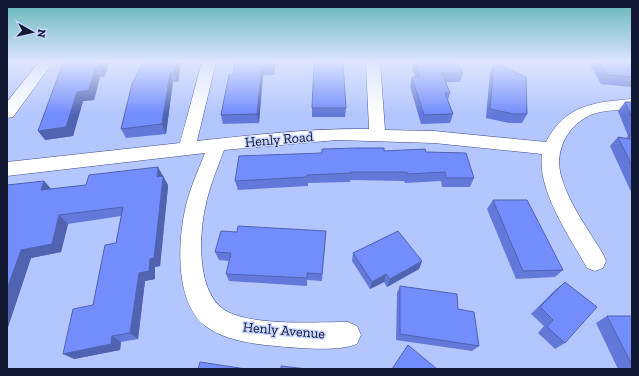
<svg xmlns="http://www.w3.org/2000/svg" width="639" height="376" font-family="'Zilla Slab',serif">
	<rect width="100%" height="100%" fill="#b4c6fe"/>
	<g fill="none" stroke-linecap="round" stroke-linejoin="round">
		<!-- street casing -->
		<g stroke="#3d4c89" stroke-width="1">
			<path id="street" d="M39 62H53L13 117 7 118V102Z
				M202 62H216L197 141C254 135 311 128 369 129L366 62H380L385 130 434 131 546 142C565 105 594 102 632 99V109C619 110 605 110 593 114 568 124 554 150 561 176 569 204 588 229 603 254L606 261 603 268 595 271 587 268C570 237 537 191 542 154L434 143 337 140 224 150C217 169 209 188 205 208 199 237 196 296 228 312 257 326 315 322 348 322L357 326 361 335 357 344C339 352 297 348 276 346 252 344 223 340 204 325 175 301 178 242 185 210 189 190 198 171 205 153L7 176V162L180 143Z"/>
		</g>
		<!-- street -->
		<use href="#street" fill="#fff" fill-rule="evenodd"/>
	</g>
	<!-- wall -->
	<path fill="#6379d9" d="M66 62H110L109 64 104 77H100L94 100 83 101 73 136 45 140Z
		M143 62H181L178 82H173L166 134 126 138 121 129Z
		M275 62 274 75H263L259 123 223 124 221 115 233 75Z
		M414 62H457L463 73 460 82H446L450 93 448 100 453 114 450 123 421 124 410 86 412 77H415L412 68Z
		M494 62 527 114 522 123H509L486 118 490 71Z
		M592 62H632V87L601 84 590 65Z
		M625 102H632V192H631L610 146 618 137 626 138 628 136 618 111Z
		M312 108H346L345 117H312Z
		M384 151 426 152 474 178 470 187H442L441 181 405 183 404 181 350 180V182L308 183V186L238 190 235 181Z
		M163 176 168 185V187L160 266 155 267V279L145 281 138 339 121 342 120 350 74 359 116 243 121 216 68 224 61 252 31 258 7 330V185L44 181 51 189Z
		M493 200 563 270 555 277 516 279 487 209Z
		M326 231 322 281 307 280V286L229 281 226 274 229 261 219 260 215 252 237 232Z
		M353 253 422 261 419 269 387 287 384 282 370 289 352 261Z
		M565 282V343L555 349 538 333 544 326 531 314 556 289Z
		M400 286 479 346 472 351 396 340 397 293Z
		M607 316H632V369H618L596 323Z"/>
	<!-- shaded-wall -->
	<path fill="#5063b0" d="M101 62H110L109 64 104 77 99 67Z
		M177 62H181L178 82 174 73Z
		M274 62H275L274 75 273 66Z
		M262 66 263 75 259 123 257 114Z
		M95 68 100 77 94 100 83 101 73 136 45 140 38 131 77 92Z
		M170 73 173 82 166 134 162 124Z
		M158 167 163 176 162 186 157 177Z
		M163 176 168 185V187L160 266 155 267V279L145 281 138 339 130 333 139 273 150 259Z
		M44 181 52 190H41Z
		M59 215 68 224 61 252 31 258 7 330V289L21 250Z
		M422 261 419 269 387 287 390 279Z
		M386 274 384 282 370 289 372 282Z
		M112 336 121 342 120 350 74 359 63 354Z"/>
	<!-- building -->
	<path fill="#738dfc" stroke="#5063b0" d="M66 62H101L99 67 95 68 89 90 77 92 66 127 38 131 61 68Z
		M143 62H177L174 73H170L162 124 121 129 132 84Z
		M235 62H274L273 66H262L257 114 221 115 229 75H233Z
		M314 62H343L346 108H312Z
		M415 62H457L463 73H442L450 93H445L453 114 424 115 412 77H420Z
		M494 62 526 77 527 114H514L490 109Z
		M599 62H632V77L608 75Z
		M625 102H632V118Z
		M629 135H632V166L618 137 630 139Z
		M357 148H384V151L425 149 426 152 466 153 474 178H446L445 172 407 174V172H351V173L307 175V177L235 181 239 156 322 153V149Z
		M158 167 157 177 163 176V178L154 258 150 259 149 271 139 273 130 333 112 336 111 344 63 354 73 309 93 305 105 245 116 243 123 207 59 215 52 244 21 250 7 289V185L44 181 41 190 86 185 89 175Z
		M493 200H527L563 270 523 271Z
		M238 226 326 231 322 274 307 273V278L226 274 231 253 215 252 221 231 237 232Z
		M398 231 422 261 390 279 386 274 372 282 353 253Z
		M565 282 597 307 565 343 547 327 553 320 540 307Z
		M400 286 457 294 458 309 474 312 479 346 400 334Z
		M607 316H632V365Z
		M408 345 437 369H392Z
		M200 362 246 369H198Z
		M281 366 307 369H281Z"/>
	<!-- sky -->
	<linearGradient id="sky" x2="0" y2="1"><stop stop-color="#60b6b4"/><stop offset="0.54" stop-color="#dde5ff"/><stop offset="1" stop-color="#dde5ff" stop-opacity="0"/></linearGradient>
	<rect width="639" height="114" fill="url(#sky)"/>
	<g text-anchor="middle" stroke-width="3" stroke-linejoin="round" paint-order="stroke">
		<!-- street labels -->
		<g font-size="14" fill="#121832" stroke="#c6d4ff">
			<text transform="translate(279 139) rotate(-5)" y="5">Henly Road</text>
			<text transform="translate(284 330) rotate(5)" y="5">Henly Avenue</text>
		</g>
	</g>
	<!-- border -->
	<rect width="639" height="376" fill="none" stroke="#121832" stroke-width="16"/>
	<!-- north arrow -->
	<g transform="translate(32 32) rotate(98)" stroke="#c6d4ff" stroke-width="3" paint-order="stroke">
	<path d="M0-3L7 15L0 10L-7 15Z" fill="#121832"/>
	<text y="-6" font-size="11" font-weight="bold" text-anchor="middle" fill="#121832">N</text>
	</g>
</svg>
